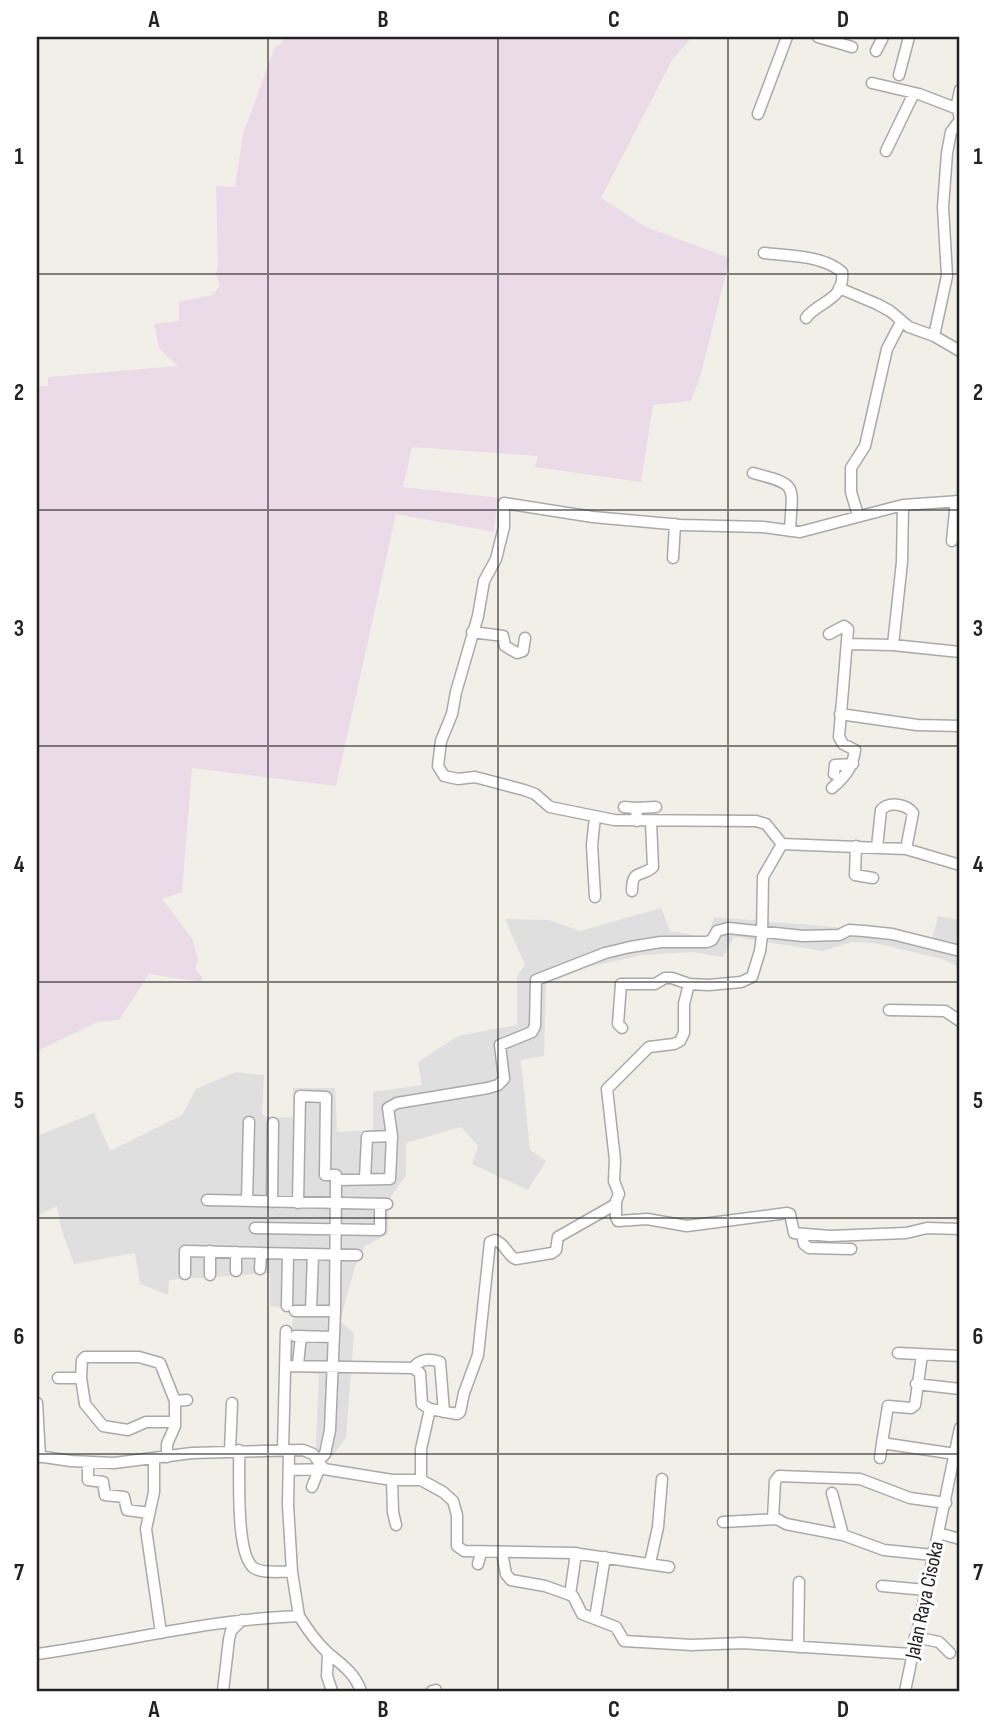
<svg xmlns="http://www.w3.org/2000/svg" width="997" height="1728" font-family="'Sofia Sans Condensed',sans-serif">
	<rect width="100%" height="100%" fill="#f2efe9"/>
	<!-- residential -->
	<path fill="#e0dfdf" d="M661 908 670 931 708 938 714 917 824 926 932 939 938 916 960 920V967L939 958 874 943 852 942 823 951 734 937 723 957 692 952 642 955 589 967 546 984 544 1056 521 1060 530 1150 546 1161 528 1190 472 1164 478 1146 461 1127 406 1143V1175L389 1200 388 1234 365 1246 355 1267 340 1321 354 1333 346 1438 320 1472 315 1463 319 1374 286 1371 289 1339 295 1310 270 1306V1273L169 1280 168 1295 140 1284 135 1253 74 1264 61 1228 57 1206 37 1216V1136L94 1113 110 1151 182 1115 196 1089 236 1072 264 1075 262 1115 277 1118 294 1117 293 1088H335L337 1132 373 1130V1092L422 1085 418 1062 458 1036 517 1025V976L525 965 505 919 549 920 580 931Z"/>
	<!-- industrial -->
	<path fill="#ebdbe8" d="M283 37H692L672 60 601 198 646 227 730 258 701 374 691 401 653 405 641 482 535 467 538 456 412 447 403 487 510 499 511 508 497 506 494 532 396 514 336 786 192 768 182 892 162 899 193 940 198 961 195 969 202 977V982L149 974 119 1020 98 1022 37 1051V386H48V377L178 366 159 348 154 324 179 321V302L212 295 220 286 216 273 218 265 216 186 235 187 243 134 275 47 282 43Z"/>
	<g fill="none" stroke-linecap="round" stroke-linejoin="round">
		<!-- minor casing -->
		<g stroke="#a9a9a9" stroke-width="13">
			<path id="minor" d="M818 37 852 47
				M876 51 883 37
				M899 75 909 37
				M872 83 919 94 958 109
				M758 114 787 37
				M886 151 914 93
				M764 253C789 256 822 255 842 272 845 301 818 301 806 318
				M839 288 877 304 890 311 909 327 934 336 960 351
				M934 336 947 276 943 207 947 153 951 132 960 120 957 104 960 90
				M753 473C800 485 792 485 790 531
				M960 501 903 505 800 532 763 527 682 525 593 517 504 503V527L496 559 484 581 478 616 456 692 452 714 441 741 438 766 444 776 458 779 475 777 524 790 535 794 550 807 614 820 756 821 766 824 782 844 906 849 960 865
				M858 515 851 492V468L865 446 887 349 901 322
				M952 541 956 501
				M673 558 675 524
				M472 632 503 636 505 646 517 653 523 651 525 638
				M829 634 844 626 848 629 839 737 843 744 855 750C853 767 845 777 832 788
				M848 644 893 645 960 652
				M893 645 902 562 903 505
				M840 714 917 725 960 726
				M834 774 835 765 853 764
				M624 807 636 808 637 821
				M636 808 656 807
				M595 817 592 845 595 897
				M856 846 855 875 873 878
				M877 847 881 810C889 801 906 804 913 813L906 849
				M632 891C632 868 641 878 653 867L651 822
				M689 984 684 1004V1033L680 1041 674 1044 649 1047 607 1089 615 1160 614 1181 619 1194 616 1201V1217L618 1221 647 1219 687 1226 787 1213 790 1214 794 1233 830 1236 906 1233 927 1228 960 1229
				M889 1010 945 1011 960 1021
				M622 1028 618 1024 621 984H655L665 978H672L689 984 709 985 741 982 752 977 760 951 762 936 763 877 782 844
				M365 1179 367 1137 392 1136
				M207 1200 387 1204
				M247 1201 249 1122
				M272 1202 273 1123
				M298 1203 300 1096 326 1097 325 1175H336V1180
				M255 1228 380 1230V1204
				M802 1235 804 1244 809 1248 851 1249
				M260 1269 261 1253 357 1255
				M236 1271V1252
				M185 1274V1251L261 1253
				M210 1275V1251
				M287 1306 288 1254
				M295 1311H335
				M311 1311 313 1254
				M295 1336 334 1337
				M898 1353 960 1356
				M298 1364 301 1336
				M286 1366 413 1368 420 1373 422 1404 430 1409
				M413 1368C420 1359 430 1358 440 1362L444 1412
				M58 1378H81L82 1360 85 1357H139L160 1363 175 1401
				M81 1378 85 1404 103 1426 128 1430 146 1422H175
				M916 1384 960 1389
				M37 1403 40 1457
				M882 1443 888 1406 911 1408 915 1405 922 1355
				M283 1449 286 1331
				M239 1450C240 1474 235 1555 254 1568 263 1574 281 1571 292 1572
				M289 1450 288 1505 292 1572 299 1616
				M230 1451 232 1403
				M37 1456 71 1461 114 1463 192 1453 303 1450 313 1454 324 1469 392 1480H421L443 1492 453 1501 457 1515V1546L464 1551 573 1553 669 1567
				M167 1457V1444L175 1426V1401L187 1400
				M880 1458 882 1443 955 1454
				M154 1459V1492L146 1529 161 1633
				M318 1461 325 1454 330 1430 335 1311 336 1180 390 1179 392 1136 388 1108 397 1103 488 1088 498 1085 504 1079 500 1045 532 1032 535 1026 536 980 605 953 630 947 661 942H707L712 940 717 931 728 928 803 936 839 935 849 930 864 931 892 934 960 951
				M88 1463V1480L103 1482 105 1495 124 1497 127 1510 149 1513
				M289 1470 324 1469
				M392 1480 393 1512 396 1525
				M421 1480V1449L430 1409 457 1414 460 1412 464 1393 478 1355 490 1242 495 1240C507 1245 507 1256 516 1259L552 1253 556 1250 558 1237 616 1204
				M312 1487 319 1469
				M832 1493 843 1535 884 1550 933 1555
				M773 1519 775 1481 779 1476 860 1479 910 1498 946 1503
				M723 1522 777 1519 786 1524 843 1535
				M938 1533 960 1539
				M502 1553 506 1574 511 1580 545 1586 573 1596 582 1614 616 1627 624 1641 692 1645 743 1643 911 1654
				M650 1563 658 1527 662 1479
				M478 1564 481 1553
				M882 1586 926 1590
				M570 1595 576 1553
				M595 1618 605 1557
				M915 1637 939 1642 950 1653
				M798 1647 799 1582
				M328 1653 327 1676 332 1691
				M37 1654C124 1642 210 1619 299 1616 307 1629 316 1642 328 1653 342 1665 354 1672 361 1691
				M223 1691 229 1639 231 1631 242 1620
				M432 1691 436 1690
				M905 1691 960 1428"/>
		</g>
		<!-- minor -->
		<use href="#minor" stroke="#fff" stroke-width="10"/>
	</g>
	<!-- grid -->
	<path fill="none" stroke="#222" stroke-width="2" stroke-opacity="0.55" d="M268 37V1691M498 37V1691M728 37V1691M37 274H960M37 510H960M37 746H960M37 982H960M37 1218H960M37 1454H960"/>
	<g text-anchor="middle" stroke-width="6" stroke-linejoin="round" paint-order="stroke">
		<!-- street labels -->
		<g font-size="21" fill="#222" stroke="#fff">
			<text transform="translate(924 1600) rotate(-78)" y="7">Jalan Raya Cisoka</text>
		</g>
	</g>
	<!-- border -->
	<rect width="997" height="1728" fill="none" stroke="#ffffff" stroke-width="77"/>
	<rect x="38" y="38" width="920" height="1652" fill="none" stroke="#222" stroke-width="2.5"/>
	<g font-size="23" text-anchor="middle" font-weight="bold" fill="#222">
		<text x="154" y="27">A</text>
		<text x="383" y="27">B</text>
		<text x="614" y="27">C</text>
		<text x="843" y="27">D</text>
		<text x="19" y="164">1</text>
		<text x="978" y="164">1</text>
		<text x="19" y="400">2</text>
		<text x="978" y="400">2</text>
		<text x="19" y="636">3</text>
		<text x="978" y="636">3</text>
		<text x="19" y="872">4</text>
		<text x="978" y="872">4</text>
		<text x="19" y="1108">5</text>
		<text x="978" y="1108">5</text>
		<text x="19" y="1344">6</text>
		<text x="978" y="1344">6</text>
		<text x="19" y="1580">7</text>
		<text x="978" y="1580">7</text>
		<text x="154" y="1717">A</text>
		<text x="383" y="1717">B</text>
		<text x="614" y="1717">C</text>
		<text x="843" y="1717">D</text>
	</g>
</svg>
